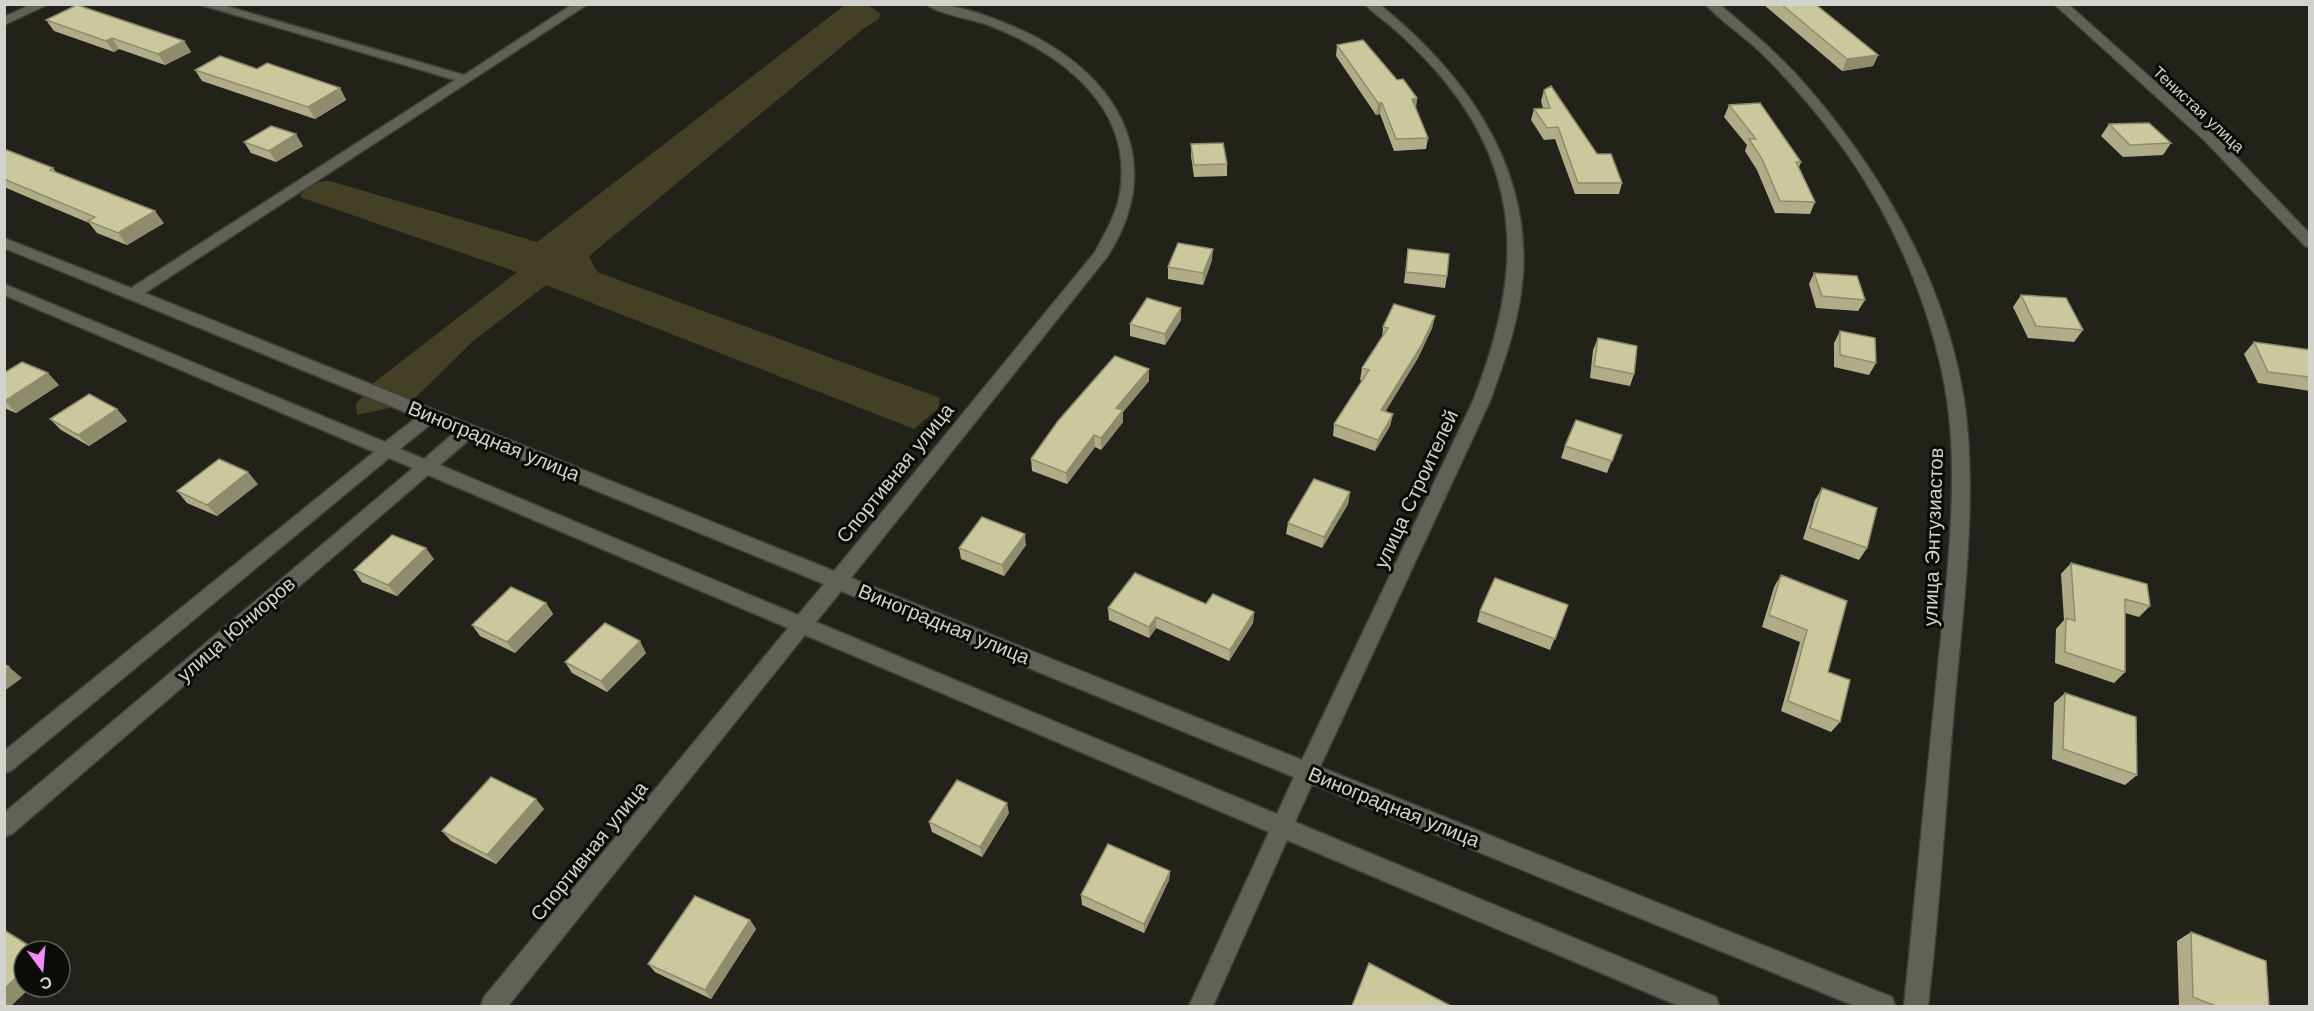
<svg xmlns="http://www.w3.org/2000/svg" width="2314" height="1011" font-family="'Work Sans',sans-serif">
	<rect width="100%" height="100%" fill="#22221a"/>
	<!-- green -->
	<path fill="#434025" d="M845 5H867L880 13 879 19 863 29 589 256 597 272 940 398 938 409 914 429 546 285 472 342 416 397 398 406 357 415 356 404 376 381 517 272 300 197C306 184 316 181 330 181L537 242Z"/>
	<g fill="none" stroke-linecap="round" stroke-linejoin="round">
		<!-- minor casing -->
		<g stroke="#403f39" stroke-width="3">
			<path id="minor" d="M32 4H49L4 25V17Z
				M198 4H219L464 75 573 4H588L145 293 834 571 1095 252C1104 235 1115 217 1119 198 1137 109 1063 55 991 26 973 19 940 15 926 4 957 4 986 15 1014 27 1112 68 1172 157 1107 257L851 578 1302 760 1473 401C1519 284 1528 183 1444 80 1429 62 1411 44 1393 28 1384 20 1373 13 1365 4H1379C1462 71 1530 162 1523 274 1520 318 1505 360 1490 401L1320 767 1892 997 1895 1006H1855L1312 784 1295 822 1716 997 1719 1006H1679L1287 840 1213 1006H1189L1269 832 805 635 508 1006H481L484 997 788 628 428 475 12 834 4 837V813L413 468 389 458 11 771 4 773V751L374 452 4 295V284L385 442 417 417 4 248V238L131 288 455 80ZM432 423 455 432 424 459 400 449ZM470 439 824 584 798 615 440 465ZM841 591 1294 777 1277 814 816 622Z
				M1705 4H1719C1751 31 1783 58 1810 90 1892 186 1959 308 1968 436 1974 523 1963 611 1955 697 1946 800 1940 904 1928 1006H1904C1915 903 1924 800 1935 697 1943 612 1956 523 1951 437 1945 336 1898 222 1838 141 1813 108 1785 75 1755 47 1739 33 1720 20 1705 4Z
				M2054 4H2068L2215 135 2310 234V247L2305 246 2205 141Z"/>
		</g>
		<!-- minor -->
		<use href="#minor" fill="#626158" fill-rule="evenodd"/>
	</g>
	<!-- wall -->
	<path fill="#afac87" d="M1763 4H1815L1878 55 1873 66 1842 71Z
		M46 20 184 41 191 52 165 65 119 49 114 52 54 31Z
		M1337 45 1397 80 1417 98 1416 108 1428 138 1426 149 1394 151 1380 114 1376 115 1336 56Z
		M257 69 340 88 346 100 315 119 202 81 195 70Z
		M1544 90 1597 154 1622 183 1619 194H1575L1555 139 1544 140 1531 120 1534 109 1543 108 1541 101Z
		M1729 105 1801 162 1799 167 1815 202 1810 214 1775 213 1757 170 1745 151 1747 145 1724 117Z
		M2109 124 2171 143 2163 155 2123 157 2101 136Z
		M244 142 303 146 276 162 251 153Z
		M1191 144 1227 164V176L1194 177 1191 156Z
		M4 149 53 168 56 172 164 223 127 245 97 233 89 223 4 187Z
		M1408 249 1447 276 1445 288 1404 283Z
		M1212 260 1203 285 1168 279V267Z
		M1814 273 1865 300 1858 311 1816 308 1809 284Z
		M2021 295 2083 330 2074 342 2028 338 2013 307Z
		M1181 308V320L1165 345 1130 336V324Z
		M1435 316 1432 328 1418 358 1385 412 1393 414 1390 426 1375 451 1333 436 1334 424 1362 381 1360 380 1362 368 1382 339 1383 327Z
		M1840 331 1876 363 1869 375 1834 367V343Z
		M1598 338 1634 374 1630 386 1590 378 1593 350Z
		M2254 342 2310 350V391L2258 383 2244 354Z
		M1149 369V381L1123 412V422L1101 450 1095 447 1067 484 1032 471 1031 459Z
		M4 373 59 385 16 413 4 408Z
		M117 409 127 421 89 446 61 430 50 419Z
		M1622 435 1607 473 1561 458 1565 446Z
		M258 484 217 516 187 503 177 491Z
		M1822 488 1867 548 1859 560 1803 539 1815 500Z
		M1350 492 1348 504 1322 548 1286 534 1288 523Z
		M1026 545 1004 576 961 559 959 548Z
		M434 559 397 596 362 582 354 570Z
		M2071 563 2150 606 2139 617 2125 613V672L2114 683 2055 663 2056 629 2064 620 2061 574Z
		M1781 575 1828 672 1840 722 1831 732 1781 711 1800 642 1762 627 1774 587Z
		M546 603 553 614 515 653 480 636 472 625Z
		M1206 604 1254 612 1253 623 1229 661 1156 628 1149 638 1109 620 1108 608Z
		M1568 605 1550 650 1477 622 1480 611Z
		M646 653 607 692 572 673 565 662Z
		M2065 693 2137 775 2125 785 2052 759 2054 703Z
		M544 809 496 864 451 841 442 831Z
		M1009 813 982 857 932 832 929 822Z
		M1170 871 1169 880 1144 933 1082 905 1081 895Z
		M750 920 756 929 711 999 655 972 648 964Z
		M2191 932 2269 1006H2179L2177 941Z"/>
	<!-- shaded-wall -->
	<path fill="#8f8c6e" d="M112 38 119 49 114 52 106 41Z
		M184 41 191 52 165 65 158 54Z
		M1878 55 1873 66 1842 71 1847 59Z
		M340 88 346 100 315 119 308 107Z
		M1417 98 1415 109 1412 99Z
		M1378 103H1382L1380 114 1376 115Z
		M296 134 303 146 276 162 269 151Z
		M155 211 164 223 127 245 118 233Z
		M1213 249 1212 260 1203 285V273Z
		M1181 308V320L1165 345V334Z
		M1435 316 1432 328 1418 358 1379 422 1381 410Z
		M1149 369V381L1123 412V422L1101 450V438L1116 408Z
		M48 373 59 385 16 413 5 401Z
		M117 409 127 421 89 446 78 435Z
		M1393 414 1390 426 1375 451 1378 440Z
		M1094 435 1095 447 1067 484 1066 473Z
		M248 472 258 484 217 516 207 505Z
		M1350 492 1348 504 1322 548 1324 537Z
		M1025 534 1026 545 1004 576 1002 565Z
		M426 548 434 559 397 596 388 585Z
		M546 603 553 614 515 653 507 642Z
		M1254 612 1253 623 1229 661 1230 650Z
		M1156 617V628L1149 638V627Z
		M640 641 646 653 607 692 601 681Z
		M9 667 22 678 4 691V670Z
		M536 799 544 809 496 864 487 855Z
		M1007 803 1009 813 982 857 980 847Z
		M1170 871 1169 880 1144 933V924Z
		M750 920 756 929 711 999 705 990Z
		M4 929 39 951H37Z
		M24 970V987H31L11 1006H4V989Z"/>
	<!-- building -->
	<path fill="#ccc89d" stroke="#8f8c6e" stroke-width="1.5" d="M1781 4H1815L1878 55 1847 59Z
		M77 5 184 41 158 54 112 38 106 41 46 20Z
		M1363 40 1397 80 1403 79 1417 98 1412 99 1428 138 1396 139 1382 103H1378L1337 45Z
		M220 56 257 69 267 63 340 88 308 107 195 70Z
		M1551 86 1597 154H1611L1622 183H1578L1558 127 1547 128 1534 109 1550 108 1544 90Z
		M1760 103 1801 162H1796L1815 202 1780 201 1762 159 1749 139H1756L1729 105Z
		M2149 123 2171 143 2130 145 2109 124Z
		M271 126 296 134 269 151 244 142Z
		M1223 143 1227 164 1194 165 1191 144Z
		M4 149 53 168 50 170 155 211 118 233 88 221 95 217 4 179Z
		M1178 243 1213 249 1203 273 1168 267Z
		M1408 249 1449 254 1447 276 1406 272Z
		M1814 273 1857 276 1865 300 1822 296Z
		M2021 295 2066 298 2083 330 2036 326Z
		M1147 298 1181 308 1165 334 1130 324Z
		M1394 304 1435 316 1421 346 1381 410 1393 414 1378 440 1334 424 1369 370 1362 368 1388 328 1383 327Z
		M1840 331 1875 338 1876 363 1840 355Z
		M1598 338 1637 346 1634 374 1594 366Z
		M2254 342 2310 350V377L2268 372Z
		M1115 356 1149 369 1116 408 1123 410 1101 438 1094 435 1066 473 1031 459 1058 421Z
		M22 362 48 373 5 401 4 373Z
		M89 394 117 409 78 435 50 419Z
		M1576 420 1622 435 1612 461 1565 446Z
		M219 459 248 472 207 505 177 491Z
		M1314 479 1350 492 1324 537 1288 523Z
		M1822 488 1877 508 1867 548 1810 528Z
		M982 517 1025 534 1002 565 959 548Z
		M392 535 426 548 388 585 354 570Z
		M2071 563 2147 584 2150 606 2125 599V672L2065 652 2066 618 2075 621Z
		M1135 573 1206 604 1213 594 1254 612 1230 650 1156 617 1149 627 1108 608Z
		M1781 575 1847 601 1828 672 1850 680 1840 722 1788 701 1807 630 1769 615Z
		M1495 578 1568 605 1555 639 1480 611Z
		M511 587 546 603 507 642 472 625Z
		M605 623 640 641 601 681 565 662Z
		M4 664 9 667 4 670Z
		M2065 693 2136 717 2137 775 2063 749Z
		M491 777 536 799 487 855 442 831Z
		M957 780 1007 803 980 847 929 822Z
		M1108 844 1170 871 1144 924 1081 895Z
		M695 896 750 920 705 990 648 964Z
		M4 930 37 951H24V970L4 989Z
		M2191 932 2266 961 2269 1006H2216L2193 997Z
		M1369 963 1451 1006H1352Z"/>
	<g text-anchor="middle" stroke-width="6" stroke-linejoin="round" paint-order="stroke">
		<!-- far-street labels -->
		<g font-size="16" fill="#d3d2cd" stroke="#0b0b08">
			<text transform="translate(2199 109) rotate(43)" y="6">Тенистая улица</text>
		</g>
		<!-- street labels -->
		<g font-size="20" fill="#d3d2cd" stroke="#0b0b08">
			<text transform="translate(494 441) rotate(22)" y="7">Виноградная улица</text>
			<text transform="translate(895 473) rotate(-51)" y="7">Спортивная улица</text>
			<text transform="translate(1416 489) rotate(-65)" y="7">улица Строителей</text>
			<text transform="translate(1933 537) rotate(-88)" y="7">улица Энтузиастов</text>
			<text transform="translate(944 624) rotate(22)" y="7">Виноградная улица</text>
			<text transform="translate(236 629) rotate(-41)" y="7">улица Юниоров</text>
			<text transform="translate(1394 807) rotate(22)" y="7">Виноградная улица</text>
			<text transform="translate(589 851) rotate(-51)" y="7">Спортивная улица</text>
		</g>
	</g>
	<!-- border -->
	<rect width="2314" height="1011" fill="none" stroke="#d3d2cd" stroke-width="12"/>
	<!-- north arrow -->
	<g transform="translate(42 969) rotate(164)"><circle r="28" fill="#0b0b08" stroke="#5b5b57" stroke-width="1.5"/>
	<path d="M0-4.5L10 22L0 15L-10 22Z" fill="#ef8bf6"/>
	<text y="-9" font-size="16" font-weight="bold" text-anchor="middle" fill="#d3d2cd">С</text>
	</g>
</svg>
